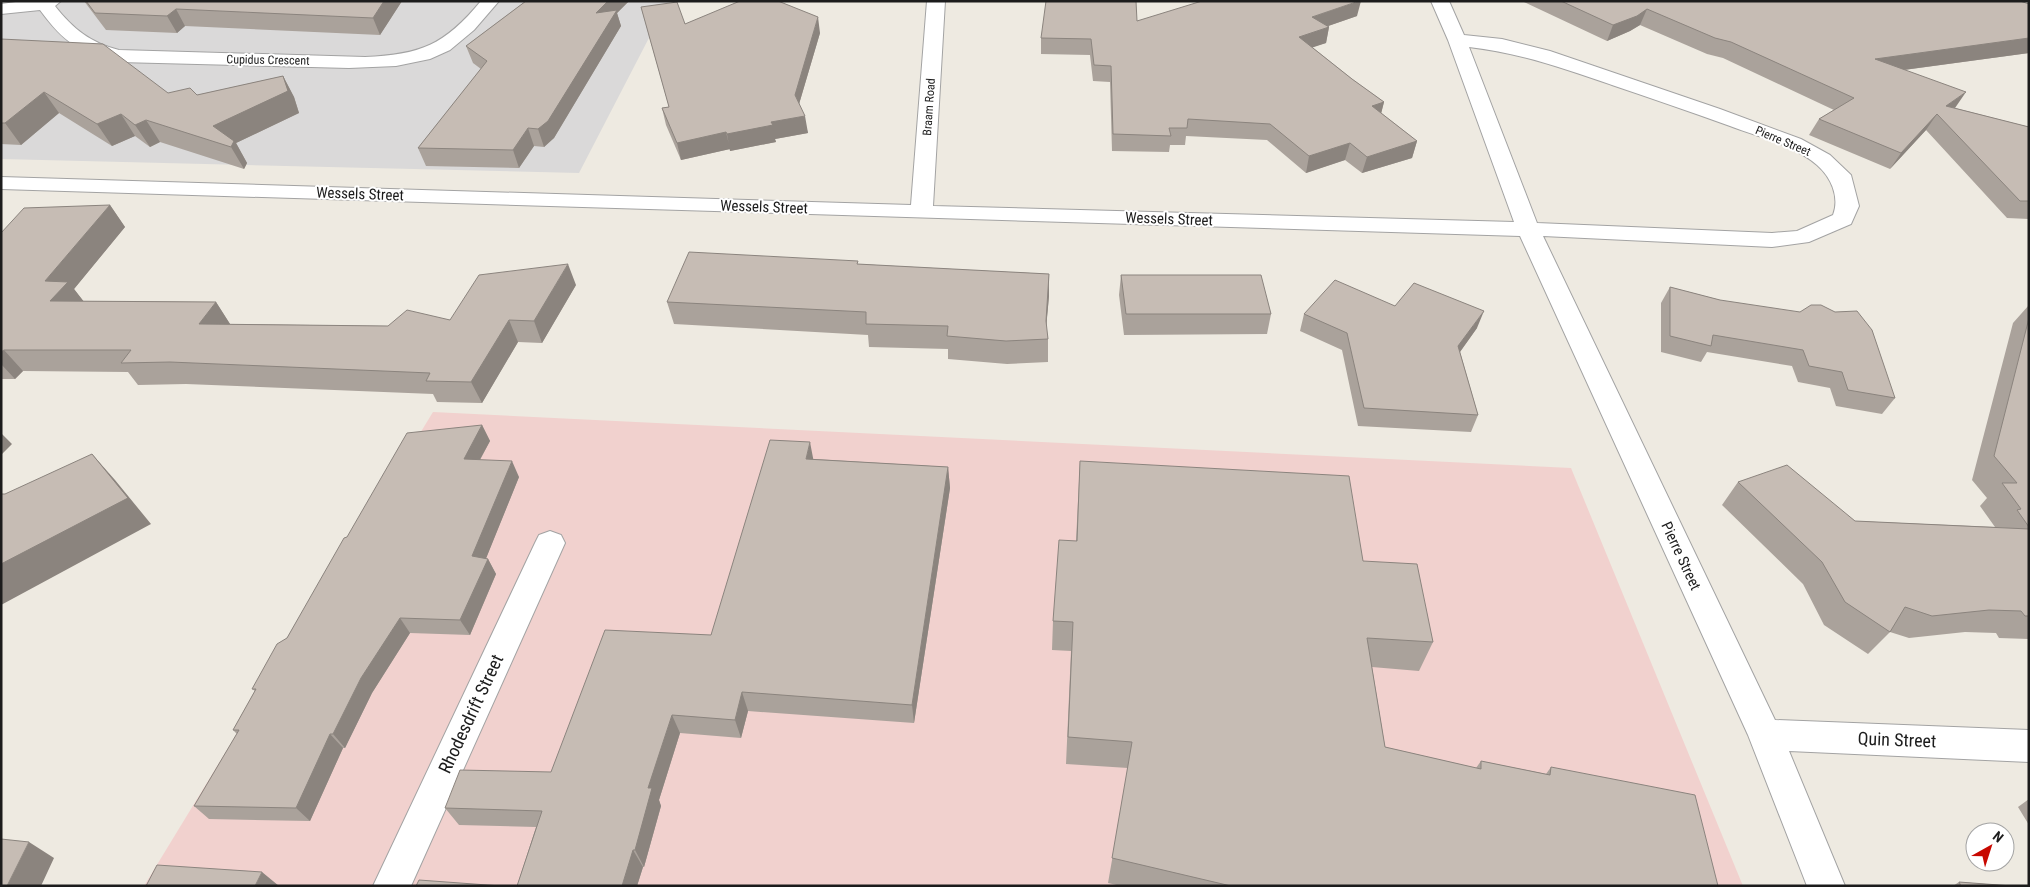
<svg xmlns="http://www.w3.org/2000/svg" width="2030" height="887" font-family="'Roboto Condensed',sans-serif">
	<rect width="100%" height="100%" fill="#eeeae1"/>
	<!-- residential -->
	<path fill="#dad9d9" d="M1 1H671L651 34 579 173 1 159Z"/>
	<!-- commercial -->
	<path fill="#f1d1ce" d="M433 412 1571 468 1743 886H144Z"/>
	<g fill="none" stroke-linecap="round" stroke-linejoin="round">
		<!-- minor casing -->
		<g stroke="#a3a3a3" stroke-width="2">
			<path id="minor" d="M23 1H61L55 6C73 29 91 43 119 50L365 57C420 55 445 45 481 1H499L474 30 450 50 430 59 396 66 349 68 119 62C78 51 65 44 40 10L1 14V4Z
				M927 1H945L933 206 1514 222 1448 40 1431 1H1449L1464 35 1502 39 1550 51 1720 109 1801 139 1830 155 1851 175 1859 206 1851 224 1809 242 1772 247 1543 236 1775 720 2029 730V762L1789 751 1845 886H1807L1748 735 1520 236 1 189V177L911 205ZM1469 47C1520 53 1563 68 1612 85 1651 98 1691 112 1730 126 1759 137 1794 145 1817 165 1831 177 1840 197 1833 215L1797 231 1772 233 1537 223Z
				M550 531 561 535 565 543 411 886H373L535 543 539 535Z"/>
		</g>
		<!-- minor -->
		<use href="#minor" fill="#fff" fill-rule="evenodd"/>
	</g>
	<!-- wall -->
	<path fill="#aaa29b" d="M84 1H402L380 35 185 26 177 33 106 30Z
		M526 1H629L617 13 621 26 554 138 544 147 534 146 519 168 426 166 418 148 481 69 473 63 466 46Z
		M1522 1H2020L2029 4V53L1904 70 1955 108 2029 127V219L2007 218 1926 130 1890 169 1809 135 1819 119 1834 110 1723 58 1707 54 1640 25 1630 31 1607 41Z
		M641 7 685 24 820 33 799 104 808 133 775 139 776 142 730 151V149L681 160 666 125 662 108 669 107Z
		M1357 16 1328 26 1329 27 1326 43 1312 47 1352 79 1384 102 1381 113 1417 141 1412 158 1362 173 1345 160 1306 173 1267 140 1186 136 1185 145H1170L1169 152 1112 151 1110 82 1093 81 1090 55 1041 54V38L1137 21Z
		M1 39 168 93 197 95 283 76 294 97 299 113 236 143 247 163 244 169 160 142 150 147 135 136 112 146 59 113 21 145 1 144Z
		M110 205 125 227 74 289 83 301 216 302 230 324 388 326 450 320 576 285 542 343 518 342 482 403 437 402 433 394 186 384 138 385 128 372 23 371 15 379H1V233Z
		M858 264 1049 274V296L1046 327 1048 339V362L1007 364 948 359V349L869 347 868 335 674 324 667 302Z
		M1121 275 1271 314 1267 334 1124 335 1119 295Z
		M1670 287 1720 300 1895 398 1882 414 1836 406 1830 388 1798 382 1792 366 1707 352 1701 362 1661 352V303Z
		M2029 305V639L1999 638 1996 633 1965 632 1909 638 1890 632 1868 654 1824 625 1803 584 1722 505 1738 482 1855 521 1995 527 1980 506 1987 498 1972 480 2013 323Z
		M1395 306 1477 328 1460 352 1478 415 1471 432 1358 426 1342 350 1300 331 1304 314Z
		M482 425 490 441 480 460 519 477 486 558 488 559 496 574 470 635 410 633 372 693 345 748H343L310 821 209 819 194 806 237 734 233 730 255 691 252 689 287 638 347 537Z
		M814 459 948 467 950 488 914 723 748 711 741 738 680 733 659 800 661 806 644 867H643L637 886H517L536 827 459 825 445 808 551 772 711 635Z
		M1080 461 1363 561 1433 642 1419 671 1372 667 1385 747 1476 768 1481 761 1546 774 1551 767 1718 886H1121L1108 883 1128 768 1066 764 1071 651 1052 650 1053 621 1076 541Z
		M2029 799V825L2018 807Z
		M1959 882 2012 886H1953Z"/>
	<!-- shaded-wall -->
	<path fill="#8b847e" d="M384 1H402L380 35 373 18Z
		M608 1H629L617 13 621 26 554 138 544 147 538 129 596 13Z
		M1359 1H1361L1357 16 1308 33 1312 17Z
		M176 9 185 26 177 33 167 16Z
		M1647 9 1640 25 1630 31 1607 41 1613 25Z
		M818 17 820 33 797 111 795 95Z
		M1329 27 1326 43 1296 53 1299 37Z
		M2029 38V53L1866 75 1875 59Z
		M283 76 294 97 299 113 236 143 247 163 244 169 231 147 213 126Z
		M44 92 59 113 21 145 5 123Z
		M1966 92 1955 108 1946 106Z
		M1384 102 1380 118 1372 106Z
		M121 114 135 136 112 146 97 124Z
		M1937 114 1926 130 1890 169 1901 153Z
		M805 116 808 133 775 139 776 142 730 151 727 134 771 122Z
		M146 120 160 142 150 147 135 125Z
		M528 128 534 146 519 168 513 150Z
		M726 132 730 149 681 160 677 143Z
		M1417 141 1412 158 1362 173 1367 157Z
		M1350 143 1345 160 1306 173 1309 156Z
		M110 205 125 227 74 289 85 303 50 301 45 281Z
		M568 264 576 285 542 343 534 321Z
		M1049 274V296L1045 340 1046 321Z
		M216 302 230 324 214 345 199 324Z
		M1484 311 1477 328 1452 363 1458 346Z
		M509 320 518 342 482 403 471 382Z
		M4 350 23 371 15 379 1 364V352Z
		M482 425 490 441 472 474 464 459Z
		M1 433 12 444 1 455Z
		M810 442 814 463 806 459Z
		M92 454 115 480 151 524 1 605V564Z
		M512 461 519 477 481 571 472 556Z
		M948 467 950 488 914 723 912 705Z
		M488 559 496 574 470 635 460 620Z
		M400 618 410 633 372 693 345 748 333 734 361 678Z
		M742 692 748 711 741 738 735 720Z
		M672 715 680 733 659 800 661 806 644 867 635 850 648 788Z
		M330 734 343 748 310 821 296 808Z
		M29 842 54 858 41 886H7Z
		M633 850 643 867 637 886H622Z
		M262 872 279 886H255Z"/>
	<!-- building -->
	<path fill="#c6bcb4" stroke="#8b847e" d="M86 1H384L373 18 176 9 167 16 95 13Z
		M526 1H608L596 13 617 10 548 121 538 129 528 128 513 150 418 148 487 61 466 46Z
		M740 1H778L818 17 795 95 805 116 771 122 773 125 727 134 726 132 677 143 662 108 669 107 641 7 677 2 685 24Z
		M1046 1H1136L1137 21 1202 1H1359L1312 17 1329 27 1299 37 1352 79 1384 102 1372 106 1417 141 1367 157 1350 143 1309 156 1270 124 1188 119 1187 128H1169L1171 136 1113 134 1111 66 1094 65 1091 39 1041 38Z
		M1561 1H2020L2029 4V38L1875 59 1966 92 1946 106 2029 127V201H2020L1937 114 1901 153 1819 119 1854 98 1731 42 1715 38 1647 9 1637 16 1613 25Z
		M1 39 103 44 168 93 190 88 197 95 283 76 288 91 213 126 234 141 231 147 146 120 135 125 121 114 97 124 44 92 5 123H1Z
		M110 205 45 281 68 282 50 301 216 302 199 324 388 326 407 310 450 320 479 275 568 264 534 321 509 320 471 382 426 381 430 373 170 362 121 363 131 350H4L1 352V233L24 208Z
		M689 252 858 261 857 264 1049 274 1046 321 1048 339 1006 341 947 336 948 326 866 324V312L667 302Z
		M1121 275H1261L1271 314H1126Z
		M1335 280 1395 306 1414 283 1484 311 1458 346 1478 415 1364 408 1347 333 1304 314Z
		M1670 287 1720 300 1800 312 1811 305H1821L1835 312 1857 311 1872 330 1895 398 1848 390 1842 372 1809 366 1803 350 1713 335 1711 346 1670 336Z
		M2029 318V527L2017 510 2021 509 2002 483H2017L1994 456Z
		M482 425 464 459 512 461 472 556 488 559 460 620 400 618 361 678 333 734H330L296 808 194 806 239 730H233L256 689H252L277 644 287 638 344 538 347 537 407 433Z
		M770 440 810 442 806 459 948 467 912 705 742 692 735 720 672 715 648 788H652L635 850H633L622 886H517L542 811 445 808 460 770 551 772 605 630 711 635Z
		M92 454 128 498 1 564V494H5Z
		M1080 461 1349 476 1363 561 1417 564 1433 642 1367 638 1385 747 1481 769V761L1550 775 1551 767 1695 795 1718 886H1231L1112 858 1132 742 1068 737 1073 622 1053 621 1059 540 1077 541Z
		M1787 465 1855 521 2029 529V616H2025L2021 611 1989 610 1932 616 1905 607 1890 632 1845 602 1822 562 1738 482Z
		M1 839 29 842 7 886H1Z
		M157 865 262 872 255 886H146Z
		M419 880 501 886H416Z
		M1959 882 2012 886H1961Z"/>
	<g text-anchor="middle" stroke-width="4" stroke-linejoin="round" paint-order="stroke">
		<!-- far-street labels -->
		<g font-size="12" fill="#1c1c1c" stroke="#fff">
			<text transform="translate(268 60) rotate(1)" y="4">Cupidus Crescent</text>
			<text transform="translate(929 107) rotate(-86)" y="4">Braam Road</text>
			<text transform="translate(1783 141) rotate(23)" y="4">Pierre Street</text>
		</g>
		<!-- street labels -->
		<g font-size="15" fill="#1c1c1c" stroke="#fff">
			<text transform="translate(360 194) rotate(2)" y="5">Wessels Street</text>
			<text transform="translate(764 207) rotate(2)" y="5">Wessels Street</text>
			<text transform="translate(1169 219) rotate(2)" y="5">Wessels Street</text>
			<text transform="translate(1681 556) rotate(65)" y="5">Pierre Street</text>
		</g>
		<!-- near-street labels -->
		<g font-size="18" fill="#1c1c1c" stroke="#fff">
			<text transform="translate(471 714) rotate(-65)" y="6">Rhodesdrift Street</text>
			<text transform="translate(1897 740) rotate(2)" y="6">Quin Street</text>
		</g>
	</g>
	<!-- border -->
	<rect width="2030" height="887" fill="none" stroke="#1c1c1c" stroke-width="5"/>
	<!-- north arrow -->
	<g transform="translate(1990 847) rotate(39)"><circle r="24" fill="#ffffff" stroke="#a4a4a4"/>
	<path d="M0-4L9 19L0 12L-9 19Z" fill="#c80800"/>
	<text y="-8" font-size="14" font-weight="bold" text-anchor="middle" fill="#1c1c1c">N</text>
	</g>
</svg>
